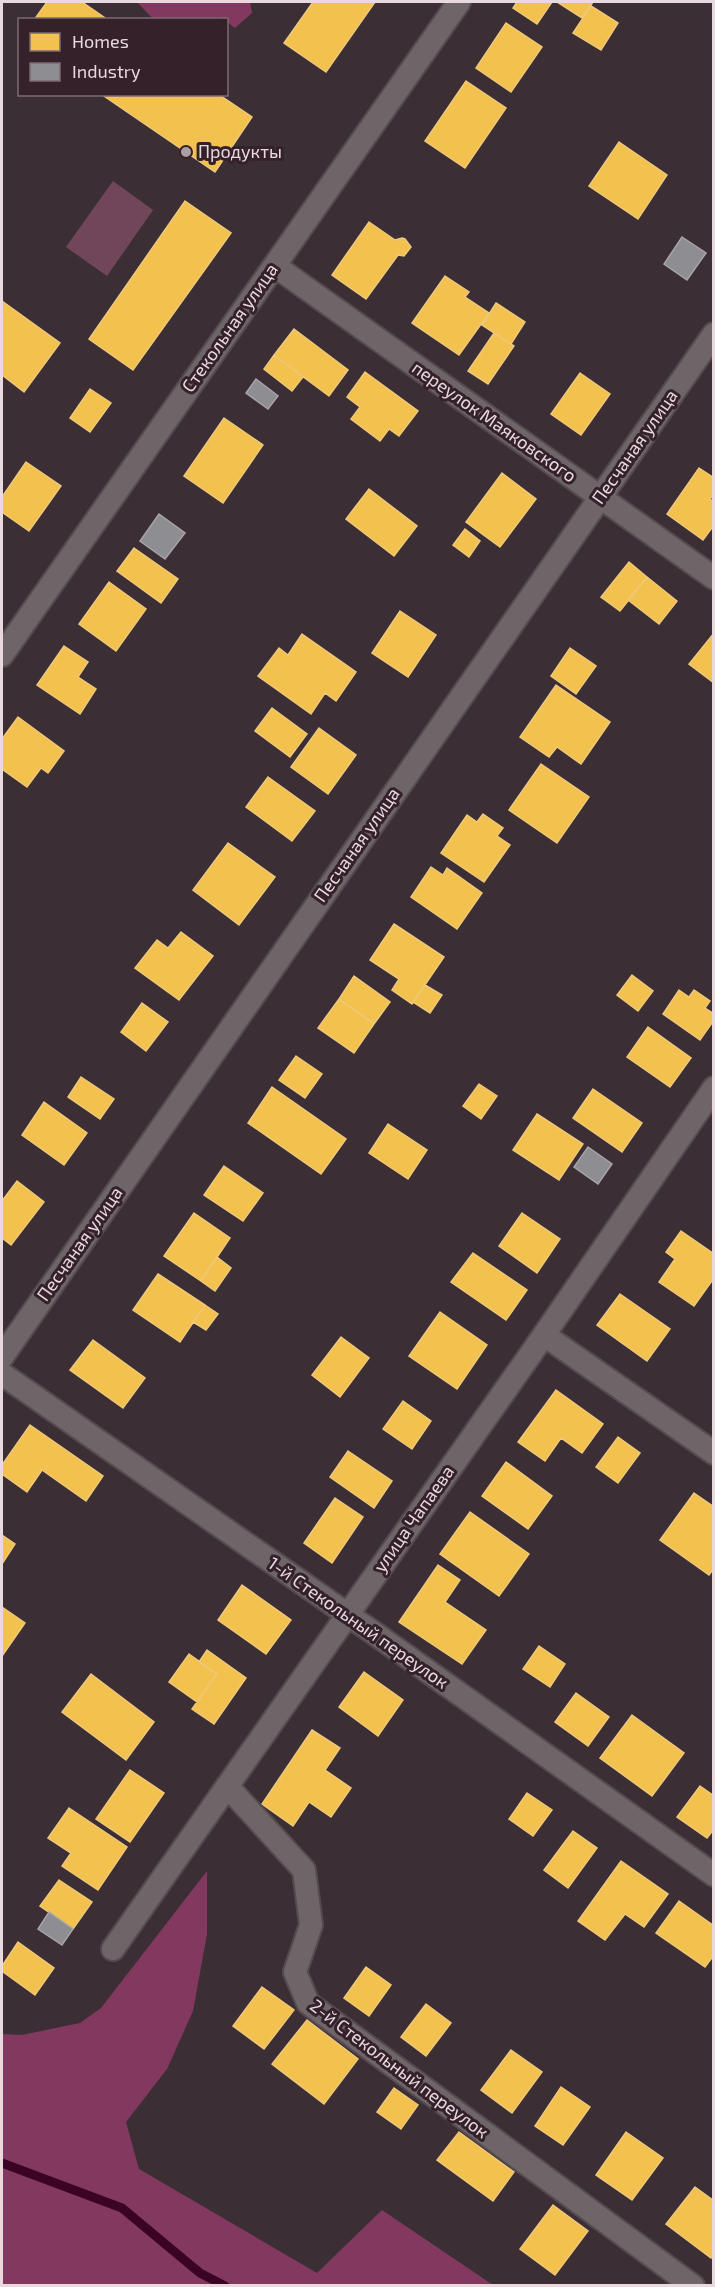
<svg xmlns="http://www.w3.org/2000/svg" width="715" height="2287" font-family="'Exo 2',sans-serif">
	<rect width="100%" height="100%" fill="#3b2f35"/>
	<!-- green -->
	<path fill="#72465a" d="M113 181 153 210 107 276 66 247Z"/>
	<!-- forest -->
	<path fill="#83395f" d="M137 2H250L252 13 235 28 227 22 226 20 218 17 204 20 153 19Z
		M207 1871V1934L193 2011 167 2069 126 2122 139 2169 317 2273 382 2210 493 2285H2V2034L22 2035 80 2023 101 2008Z"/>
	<!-- homes -->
	<path fill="#f2c14e" stroke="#efc87a" stroke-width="1.5" d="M47 2H82L108 20H34Z
		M313 2H375L326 72 284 43Z
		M517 2H552L537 24 513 8Z
		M557 2H593L582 18Z
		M591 6 618 23 601 50 573 33Z
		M506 23 542 47 511 92 476 68Z
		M466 81 506 108 465 168 425 141Z
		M101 94H218L252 117 215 172Z
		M619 142 667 175 638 219 589 186Z
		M185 201 231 233 133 370 89 339Z
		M369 222 395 240 402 238 405 239 411 247 404 256 398 255 366 299 332 275Z
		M445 276 469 292 465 297 489 313 459 355 412 323Z
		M2 301 60 343 24 392 2 375Z
		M496 303 525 322 511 344 482 325Z
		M294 329 348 370 329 396 274 355Z
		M494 333 514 346 488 384 468 371Z
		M274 355 303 377 292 391 264 369Z
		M365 372 418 411 399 436 389 429 380 441 351 419 360 407 347 397Z
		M580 373 610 394 581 435 551 414Z
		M90 389 111 403 90 432 70 418Z
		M224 418 263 445 223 503 184 476Z
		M26 462 61 486 29 531 2 512V497Z
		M699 468 714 478V494L710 499 714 502V525L703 540 667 514Z
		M502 473 536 499 500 547 466 522Z
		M369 489 417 526 394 556 346 519Z
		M465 529 480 541 469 557 453 545Z
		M134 548 178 579 161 603 117 571Z
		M629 562 647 577 620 611 601 597Z
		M647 577 677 601 659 624 628 600Z
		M109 582 146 609 116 651 79 624Z
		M400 611 436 635 408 677 372 653Z
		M714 633V683L689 664Z
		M302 634 356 672 336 701 325 693 311 714 258 676 279 648 288 655Z
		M64 646 88 662 78 677 96 689 80 714 37 685Z
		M570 648 596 666 576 694 551 676Z
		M556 685 610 722 581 764 557 747 549 757 520 737Z
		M272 708 307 734 290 757 255 731Z
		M18 717 64 751 48 773 41 768 27 787 2 769V739Z
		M319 728 356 755 328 794 291 767Z
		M541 764 589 797 557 843 509 810Z
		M268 777 315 811 292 841 246 807Z
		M483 814 503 828 497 836 510 845 484 882 441 853 467 815 477 822Z
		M228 843 275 877 239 925 193 890Z
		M431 867 443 875 447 868 482 893 457 929 411 897Z
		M394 924 444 957 412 1004 392 990 399 979 370 960Z
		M181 932 213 956 179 1000 135 968 157 940 168 948Z
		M632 975 653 991 638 1011 617 995Z
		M354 976 390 1002 374 1024 339 999Z
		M425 985 442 995 430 1013 413 1002Z
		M679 990 689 997 694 990 710 1001 705 1008 714 1014V1020L700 1040 663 1014Z
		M339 999 374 1024 354 1053 318 1028Z
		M142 1003 168 1022 146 1051 121 1032Z
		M648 1027 691 1058 670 1087 627 1057Z
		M296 1056 322 1074 305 1098 279 1080Z
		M81 1077 114 1099 100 1119 68 1097Z
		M479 1084 497 1096 481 1119 463 1106Z
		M272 1087 346 1139 321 1174 248 1123Z
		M593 1089 642 1123 622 1152 573 1118Z
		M44 1102 87 1133 64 1165 22 1135Z
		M537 1114 583 1144 559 1180 513 1150Z
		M388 1124 427 1150 408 1179 369 1153Z
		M224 1166 263 1193 243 1221 204 1195Z
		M17 1181 44 1202 11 1245 2 1238V1201Z
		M194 1213 230 1238 201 1281 164 1256Z
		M522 1213 560 1239 537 1273 499 1246Z
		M681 1231 714 1254V1278L694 1306 659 1282 675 1259 666 1252Z
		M473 1253 527 1290 506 1320 451 1282Z
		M217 1257 231 1268 215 1291 201 1281Z
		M158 1274 205 1305 180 1342 133 1310Z
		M620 1294 670 1329 647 1361 597 1325Z
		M205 1305 218 1314 206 1330 193 1322Z
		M440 1312 487 1345 457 1389 409 1356Z
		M341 1337 369 1358 340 1397 312 1375Z
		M93 1340 145 1378 123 1408 70 1370Z
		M556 1390 603 1424 582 1453 561 1438 545 1461 518 1442Z
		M403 1401 431 1421 412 1449 383 1429Z
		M30 1425 103 1476 86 1501 42 1470 27 1492 2 1474V1465Z
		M618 1437 640 1453 618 1483 596 1467Z
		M348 1451 392 1481 374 1508 330 1477Z
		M506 1462 552 1496 528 1529 482 1496Z
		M694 1493 714 1507V1568L709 1575 660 1540Z
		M335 1498 363 1517 332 1563 304 1543Z
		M470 1512 529 1554 499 1596 440 1554Z
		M2 1535 15 1544 2 1564Z
		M438 1565 460 1580 445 1602 486 1630 462 1664 399 1622Z
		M242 1585 291 1620 266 1654 218 1620Z
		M2 1607 25 1623 2 1656Z
		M539 1646 565 1664 550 1687 523 1669Z
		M207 1650 246 1678 214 1724 192 1709 217 1674 199 1662Z
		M189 1654 217 1674 197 1702 169 1682Z
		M364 1672 403 1700 378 1736 339 1707Z
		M91 1674 154 1722 126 1760 62 1712Z
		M576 1693 609 1717 588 1746 555 1722Z
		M632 1715 684 1753 652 1796 600 1758Z
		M312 1730 340 1748 325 1770 351 1788 331 1817 309 1802 293 1826 262 1804Z
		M130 1770 164 1793 130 1842 96 1819Z
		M700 1786 714 1796V1829L707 1838 677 1817Z
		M527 1793 552 1810 533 1836 509 1819Z
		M69 1808 127 1847 98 1890 62 1866 71 1853 48 1838Z
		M573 1831 597 1848 568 1888 544 1870Z
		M621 1861 668 1894 644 1927 625 1914 605 1940 578 1921Z
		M59 1880 92 1902 73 1929 40 1906Z
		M679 1901 714 1926V1955L705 1967 656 1933Z
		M18 1942 54 1968 35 1995 2 1971V1966Z
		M366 1967 391 1985 369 2016 344 1998Z
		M262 1987 294 2010 264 2049 233 2026Z
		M426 2004 451 2023 426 2056 401 2037Z
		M307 2020 358 2059 324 2104 272 2064Z
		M511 2050 542 2072 512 2113 481 2090Z
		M561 2087 590 2107 563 2145 535 2126Z
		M394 2088 418 2105 401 2129 377 2112Z
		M459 2132 514 2172 493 2201 437 2160Z
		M626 2132 663 2158 632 2200 596 2175Z
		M695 2187 714 2201V2255L711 2258 666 2224Z
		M553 2205 588 2231 555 2275 520 2249Z"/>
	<!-- industry -->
	<path fill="#8d8d92" stroke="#a8a4a9" stroke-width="1.5" d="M682 237 706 253 687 280 664 264Z
		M256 379 278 396 268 409 246 393Z
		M159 514 185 533 165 559 140 541Z
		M588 1147 612 1164 598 1184 574 1167Z
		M49 1912 73 1929 62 1945 38 1929Z"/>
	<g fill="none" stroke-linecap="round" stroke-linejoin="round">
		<!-- stream -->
		<path stroke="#3b0424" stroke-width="9" d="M2 2163 122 2208 200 2273 225 2286"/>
		<!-- street casing -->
		<g stroke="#554b4f" stroke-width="26">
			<path id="street" d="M275 266 714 578
				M2 655 459 2
				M544 1335 714 1453
				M2 1357 714 334
				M2 1374 374 1633 714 1875
				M227 1786 304 1870 311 1925 295 1972 308 2003 693 2286
				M113 1949 544 1335 714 1088"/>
		</g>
		<!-- street -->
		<use href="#street" stroke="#6e6569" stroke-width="22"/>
	</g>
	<!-- markers -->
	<circle fill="#ab9ea4" stroke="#35212a" stroke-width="2" cx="186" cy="152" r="6"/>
	<g text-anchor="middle" stroke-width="6" stroke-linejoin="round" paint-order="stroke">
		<!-- poi labels -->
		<g font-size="18" fill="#e8d9df" stroke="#35212a" text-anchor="start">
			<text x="198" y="158">Продукты</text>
		</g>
		<!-- street labels -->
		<g font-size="18" fill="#e8d9df" stroke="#35212a">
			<text transform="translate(230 328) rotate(-55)" y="6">Стекольная улица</text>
			<text transform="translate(494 422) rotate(35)" y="6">переулок Маяковского</text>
			<text transform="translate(635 447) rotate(-55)" y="6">Песчаная улица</text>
			<text transform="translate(357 845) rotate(-55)" y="6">Песчаная улица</text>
			<text transform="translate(80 1244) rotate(-55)" y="6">Песчаная улица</text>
			<text transform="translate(414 1519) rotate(-55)" y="6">улица Чапаева</text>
			<text transform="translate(358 1623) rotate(35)" y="6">1-й Стекольный переулок</text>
			<text transform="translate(399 2069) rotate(37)" y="6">2-й Стекольный переулок</text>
		</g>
	</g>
	<!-- border -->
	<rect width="715" height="2287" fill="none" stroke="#e8d9df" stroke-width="6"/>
	<!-- legend -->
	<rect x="18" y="18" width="210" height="78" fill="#35212a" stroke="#7d6b72" stroke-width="1.5"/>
	<rect x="30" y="33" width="30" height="18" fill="#f2c14e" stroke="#7d6b72" stroke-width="1.5"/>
	<text x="72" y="48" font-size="18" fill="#e8d9df">Homes</text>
	<rect x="30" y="63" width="30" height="18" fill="#8d8d92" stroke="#7d6b72" stroke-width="1.5"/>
	<text x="72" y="78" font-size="18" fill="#e8d9df">Industry</text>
</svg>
